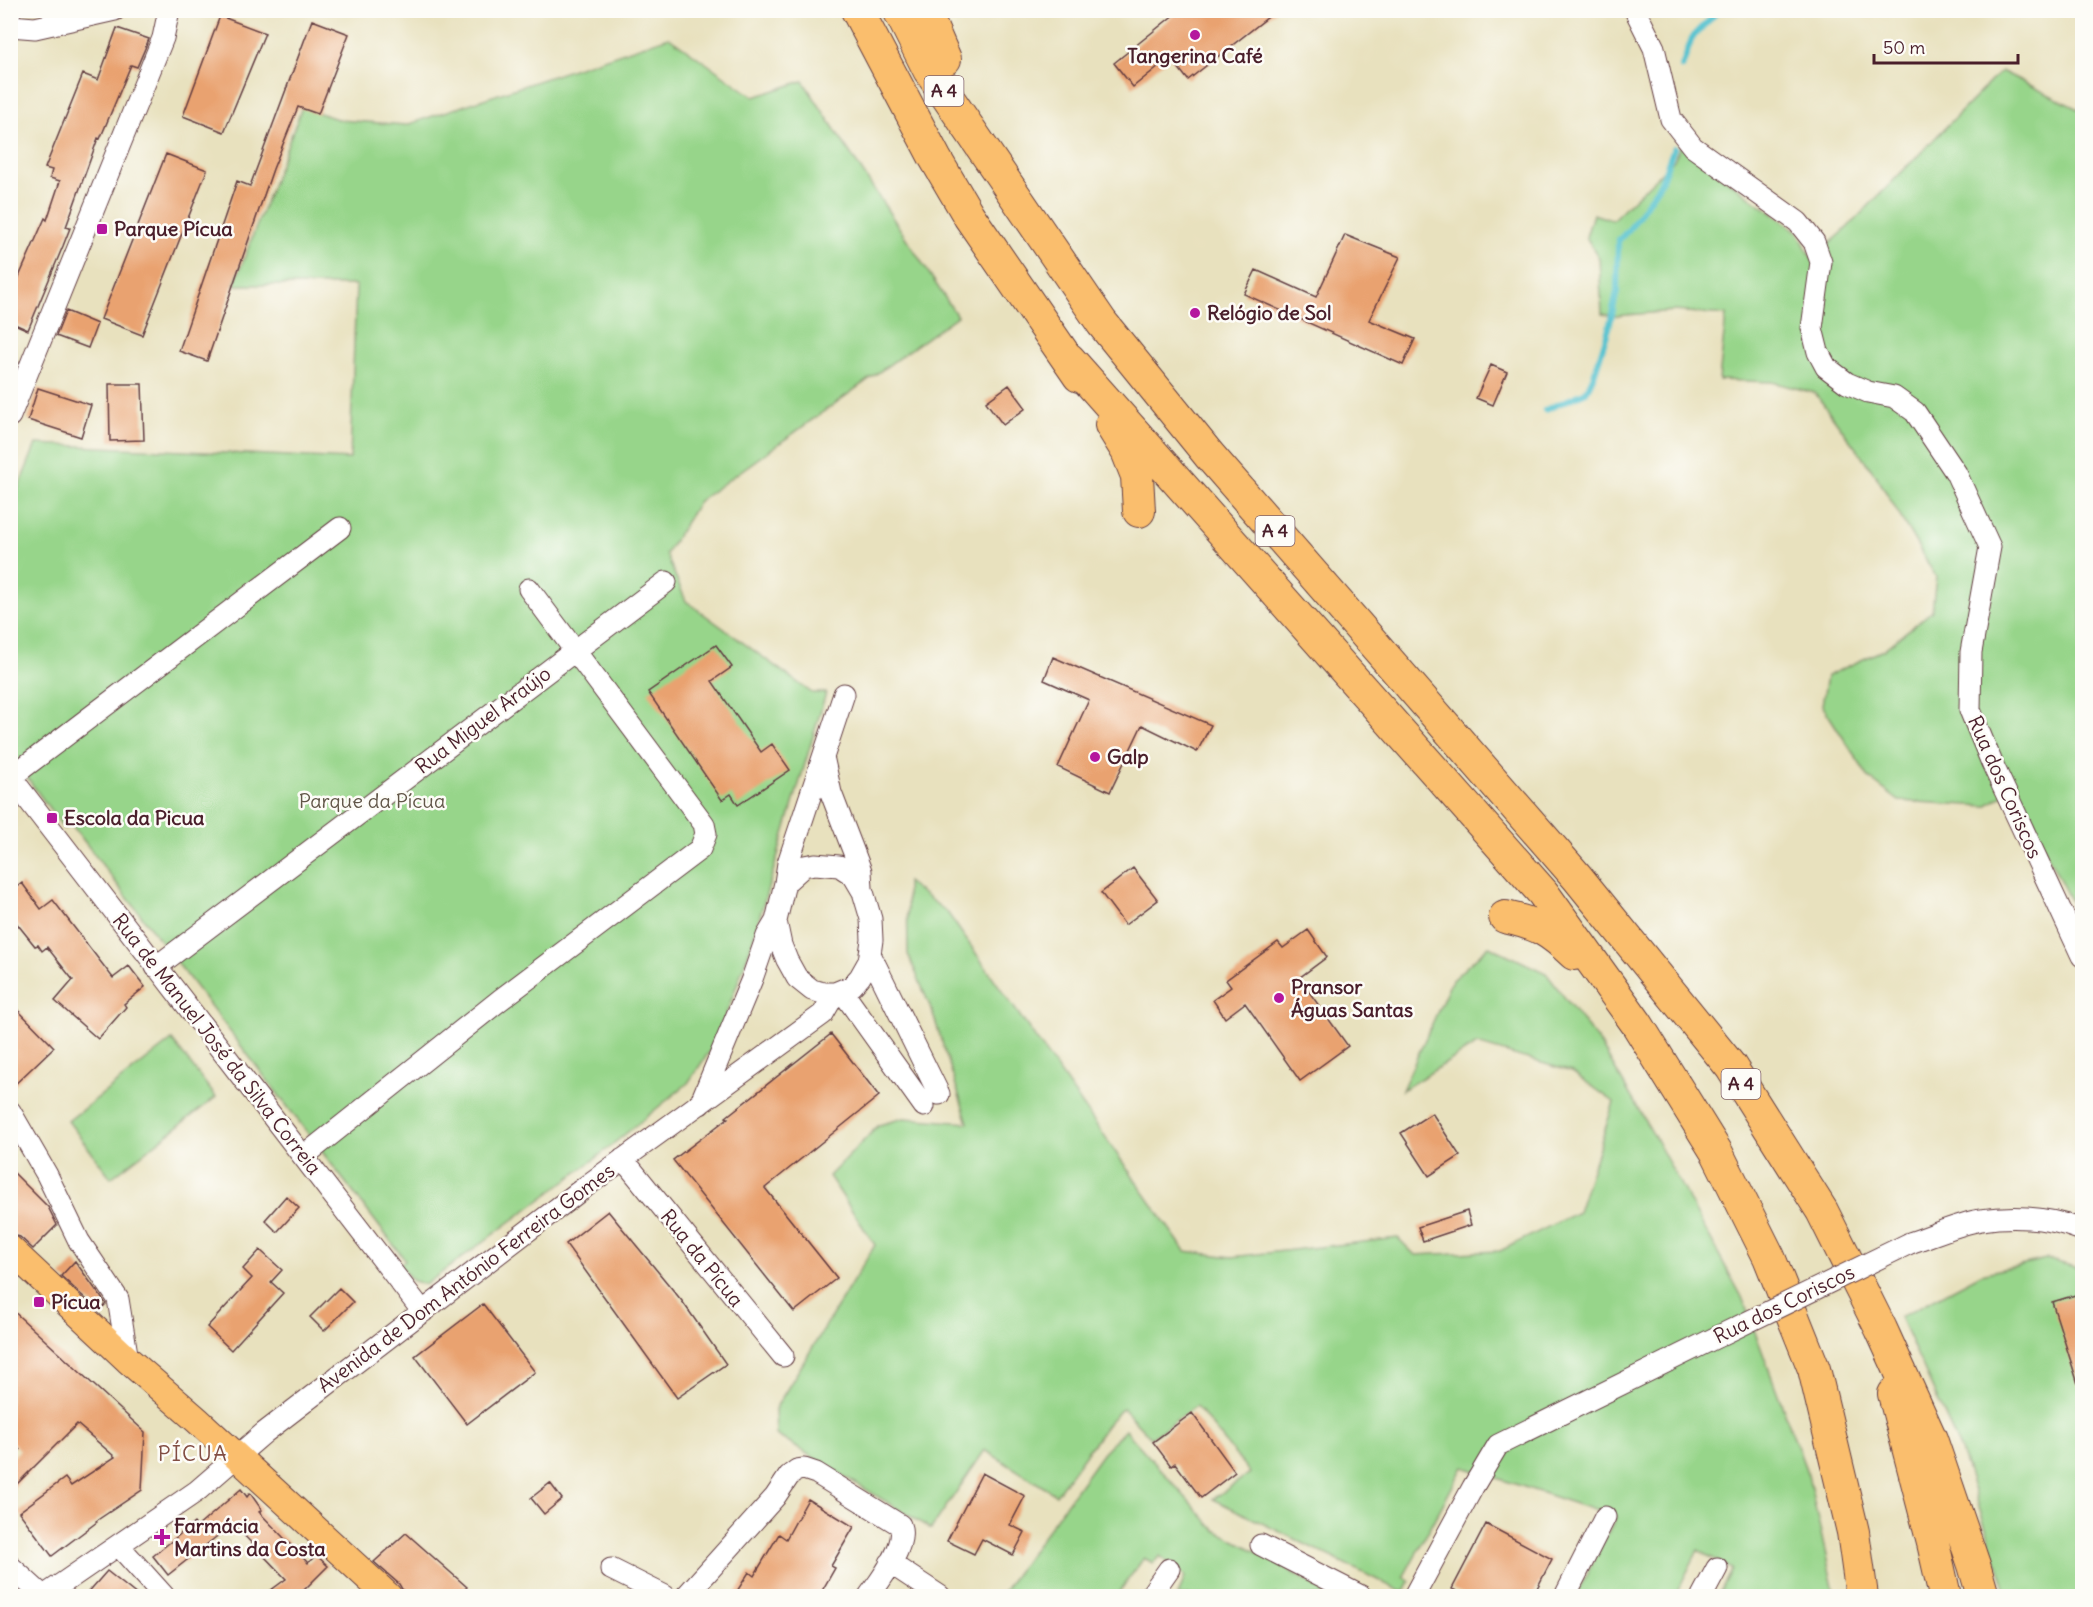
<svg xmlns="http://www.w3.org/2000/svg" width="2093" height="1607" font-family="Delius,sans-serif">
	<rect width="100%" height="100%" fill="#fdfcf7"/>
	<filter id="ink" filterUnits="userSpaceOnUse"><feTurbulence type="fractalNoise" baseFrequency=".0167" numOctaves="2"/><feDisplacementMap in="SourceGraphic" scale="12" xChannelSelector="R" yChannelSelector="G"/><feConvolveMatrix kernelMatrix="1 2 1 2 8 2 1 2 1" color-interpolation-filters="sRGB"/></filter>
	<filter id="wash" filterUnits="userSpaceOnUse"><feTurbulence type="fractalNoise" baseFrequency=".008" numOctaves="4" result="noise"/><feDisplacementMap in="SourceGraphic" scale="24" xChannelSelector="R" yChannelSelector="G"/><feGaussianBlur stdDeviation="1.35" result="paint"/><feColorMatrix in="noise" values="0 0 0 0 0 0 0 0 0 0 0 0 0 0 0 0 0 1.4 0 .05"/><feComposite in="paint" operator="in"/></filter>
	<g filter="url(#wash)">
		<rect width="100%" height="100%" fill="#e8e1be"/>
		<!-- green -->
		<path fill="#97d58a" stroke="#707a5a" stroke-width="1.5" d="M669 37 754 97 803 81 957 316 699 501 666 554 686 601 812 693H826L750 949 716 1042 688 1083 591 1162 425 1285 412 1280 399 1265 405 1260 71 824 64 829 11 755 10 509 36 444 350 459 356 285H234L302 107 340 120 406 125Z
			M2001 71 2082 111V924L2014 788 1986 806 1899 801 1869 778 1822 705 1827 676 1883 650 1932 611 1936 577 1877 477 1815 393 1772 382 1719 380 1726 315 1674 311 1616 316 1602 314 1599 258 1586 237 1593 214 1612 220 1674 160 1680 146 1798 232 1812 259 1843 232Z
			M907 882 947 912 1185 1251 1232 1257 1398 1238 1415 1255 1500 1251 1578 1212 1614 1102 1572 1072 1477 1044 1402 1090 1452 980 1489 946 1546 973 1601 1045 1653 1134 1742 1297 1808 1475 1835 1596H1718L1732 1569 1698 1550 1675 1596H1576L1616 1517 1463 1467 1404 1576 1410 1581 1404 1593 1213 1499 1250 1473 1196 1406 1151 1438 1123 1408 1109 1422 1056 1495 985 1450 931 1529 776 1435 775 1409 875 1245 829 1176 879 1125 904 1118 968 1123 932 1011 908 954Z
			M172 1040 216 1097 111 1178 68 1121Z
			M2046 1259 2082 1269V1596H2008L1961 1451 1900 1317 1981 1274Z
			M1125 1430 1215 1530 1265 1556 1331 1596H1178L1185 1576 1160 1556 1153 1563 1144 1558 1116 1596H1000L1102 1454Z"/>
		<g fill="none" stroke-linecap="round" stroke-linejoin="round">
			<!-- stream -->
			<path stroke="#57c3d0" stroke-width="6" d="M1682 67 1692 38 1719 10
				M1545 410 1586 392 1594 375 1609 328 1617 291 1618 241 1631 227 1661 182 1674 148"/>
		</g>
		<g id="blocks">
			<!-- building -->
			<path fill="#e9a270" d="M1180 10H1277L1188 80 1170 57 1133 87 1114 63Z
				M220 16 265 33 224 132 183 116Z
				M312 20 349 34 318 114 298 107 273 169 207 361 179 351 237 181 250 186Z
				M117 28 149 39 137 67 131 65 100 139 98 138 66 227 70 228 63 246 28 330 10 322V287L14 288 45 218 47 220 60 181 50 178 52 170 45 168 83 74 98 80Z
				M166 154 207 170 142 335 101 319Z
				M1345 235 1400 257 1369 320 1415 339 1403 365 1244 294 1256 270 1316 297Z
				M66 311 97 324 88 348 56 336Z
				M1491 365 1507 372 1493 405 1476 398Z
				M109 384H142L144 440 110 441Z
				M1009 385 1026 408 1003 425 986 402Z
				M38 388 91 405 81 437 28 420Z
				M716 645 732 667 712 681 761 752 772 744 790 770 738 805 731 794 722 800 648 692Z
				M1053 657 1211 725 1197 752 1142 725 1110 792 1058 767 1089 700 1044 680Z
				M1133 868 1158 900 1125 925 1101 893Z
				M22 883 41 909 53 900 113 978 129 966 145 987 124 1004 126 1007 98 1039 55 1001 73 980 47 947 42 951 38 945 35 946 10 915V892Z
				M1308 930 1327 957 1299 978 1348 1046 1300 1081 1245 1003 1225 1018 1213 1000 1231 987 1226 980 1278 942 1283 948Z
				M10 1002 54 1047 10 1089Z
				M831 1034 879 1096 765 1188 837 1278 794 1312 673 1160 728 1118 726 1117Z
				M1432 1113 1460 1156 1429 1176 1401 1133Z
				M10 1169 48 1207 57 1225 33 1249 20 1237 10 1234Z
				M286 1196 299 1208 277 1232 265 1220Z
				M608 1211 682 1301 726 1364 677 1398 566 1244Z
				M1467 1211 1471 1225 1423 1241 1418 1227Z
				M260 1250 282 1270 271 1282 283 1293 231 1350 207 1327 252 1278 243 1269Z
				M75 1261 106 1304 99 1311 61 1276Z
				M339 1288 353 1302 324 1331 310 1317Z
				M2082 1293V1387H2079L2052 1302Z
				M483 1304 535 1372 467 1424 415 1356Z
				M10 1308 145 1432 142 1490 96 1521 97 1522 52 1556 19 1512 65 1478 71 1486 115 1457 77 1424 10 1491V1460L20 1450 10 1440Z
				M1192 1413 1235 1472 1201 1498 1175 1463 1171 1466 1153 1442Z
				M982 1473 1025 1496 1010 1525 1025 1532 1013 1555 982 1539 974 1554 947 1541Z
				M550 1483 562 1499 544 1514 531 1498Z
				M241 1489 247 1497 250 1493 262 1510 259 1512 308 1563 316 1555 328 1566 298 1596H263L286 1579 238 1529 234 1532 230 1526 168 1575 153 1556 194 1523 197 1527Z
				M808 1499 854 1527 831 1566 835 1568 819 1596H734L749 1572 754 1576 779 1534 786 1539Z
				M1486 1524 1552 1559 1533 1596H1467L1452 1589Z
				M406 1533 467 1587 458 1596H403V1591L399 1584 374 1562Z
				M107 1571 138 1596H85Z"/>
		</g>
	</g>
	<g filter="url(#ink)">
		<use href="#blocks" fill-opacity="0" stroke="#623c41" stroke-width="1.5"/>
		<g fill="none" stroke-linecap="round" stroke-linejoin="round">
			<!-- minor casing -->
			<g stroke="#623c41" stroke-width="23">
				<path id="minor" d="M1635 10 1654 48 1671 119 1693 147 1798 222 1814 242 1821 262 1812 328 1818 352 1826 367 1847 383 1868 392 1894 397 1915 412 1956 473 1990 547 1971 652 1970 710 1992 763 2082 956
					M10 11 11 10
					M10 26 35 28 115 10
					M10 416 163 38 169 10
					M824 761 831 793 861 871 862 888
					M10 776 423 1312
					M11 777 340 528
					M785 883 788 863 844 694
					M870 954 939 1094
					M156 967 666 582
					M842 991 924 1106
					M700 1104 752 979 767 936 776 921
					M10 1111 47 1175 79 1241 118 1299 128 1360
					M304 1156 500 1000 700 849 706 834 704 824 529 589
					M623 1159 783 1356
					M1910 1243C1931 1236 1960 1223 1981 1220 2015 1215 2051 1218 2082 1230
					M1261 1545 1361 1596
					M119 1546 164 1596
					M890 1563 940 1596
					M10 1566 43 1596
					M611 1569 665 1596
					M44 1596 197 1491 264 1433 585 1187 823 1014 835 993 852 986 860 977 869 961 872 940 871 919 863 892 853 875 839 866 815 864 804 866 785 883 776 921 781 945 787 960 797 978 812 990 823 993H835
					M686 1596 775 1497 789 1476 797 1470 804 1469 816 1473 900 1525C908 1545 881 1579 869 1596
					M1150 1596 1169 1569
					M1414 1596 1473 1487 1498 1445 1719 1336
					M1565 1596 1605 1517
					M1702 1596 1717 1568"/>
			</g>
			<!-- major casing -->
			<g stroke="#623c41" stroke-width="29">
				<path id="major" d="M10 1249 128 1360 197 1420 388 1596"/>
			</g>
			<!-- highway casing -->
			<g stroke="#623c41" stroke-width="34">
				<path id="highway" d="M857 10 935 158 969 216 1079 376
					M899 10 929 70 1102 323 1209 455 1577 877 1731 1067 1822 1211 1881 1329 1931 1439 1974 1565 1983 1596
					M924 10 945 59
					M1069 359 1543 893 1637 1024 1717 1153 1769 1257 1814 1369 1853 1532 1862 1596
					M1111 425 1127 451 1137 476 1139 511
					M1505 917C1538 924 1550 931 1574 954
					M1894 1394 1933 1543 1945 1596"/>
			</g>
			<!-- minor -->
			<use href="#minor" stroke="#fff" stroke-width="21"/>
			<!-- major -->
			<use href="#major" stroke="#fabe6d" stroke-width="27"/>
			<!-- highway -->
			<use href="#highway" stroke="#fabe6d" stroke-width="32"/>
			<!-- minor-bridge casing -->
			<g stroke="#623c41" stroke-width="23" stroke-linecap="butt">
				<path id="minor-bridge" d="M1719 1336 1910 1243"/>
			</g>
			<!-- minor-bridge -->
			<use href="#minor-bridge" stroke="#fff" stroke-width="21"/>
		</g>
	</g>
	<!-- markers -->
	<g fill="#b5179e" stroke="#fdfcf7" stroke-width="2">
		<circle cx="1195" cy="35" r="6"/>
		<rect x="96" y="223" width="12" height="12" rx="3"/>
		<circle cx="1195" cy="313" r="6"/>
		<circle cx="1095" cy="757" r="6"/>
		<rect x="46" y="812" width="12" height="12" rx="3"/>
		<circle cx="1279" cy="998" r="6"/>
		<rect x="33" y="1296" width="12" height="12" rx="3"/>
		<path d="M159 1528h6v6h6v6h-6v6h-6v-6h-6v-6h6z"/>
	</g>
	<g text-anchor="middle" stroke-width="5" stroke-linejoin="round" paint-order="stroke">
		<!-- shield labels -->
		<g fill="#fdfcf7" stroke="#806168" stroke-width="1.5">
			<rect x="924.5" y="76" width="39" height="30" rx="4.5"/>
			<rect x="1255.5" y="516" width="39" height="30" rx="4.5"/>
			<rect x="1721.5" y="1069" width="39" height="30" rx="4.5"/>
		</g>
		<g font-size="18" font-weight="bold" fill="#4a1f2b">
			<text x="944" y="97">A 4</text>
			<text x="1275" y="537">A 4</text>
			<text x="1741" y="1090">A 4</text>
		</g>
		<!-- poi labels -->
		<g font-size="20" font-weight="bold" fill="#4a1f2b" stroke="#fdfcf7" text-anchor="start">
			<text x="1195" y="63" text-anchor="middle">Tangerina Café</text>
			<text x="114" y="236">Parque Pícua</text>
			<text x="1207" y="320">Relógio de Sol</text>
			<text x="1107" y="764">Galp</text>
			<text x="64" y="825">Escola da Picua</text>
			<text x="1291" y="994">Pransor<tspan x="1291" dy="23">Águas Santas</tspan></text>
			<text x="51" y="1309">Pícua</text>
			<text x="174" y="1533">Farmácia<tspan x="174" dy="23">Martins da Costa</tspan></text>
		</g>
		<!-- street labels -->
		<g font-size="20" fill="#4a1f2b" stroke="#fdfcf7">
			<text transform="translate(483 720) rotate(-37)" y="7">Rua Miguel Araújo</text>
			<text transform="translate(2005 787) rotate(66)" y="7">Rua dos Coriscos</text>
			<text transform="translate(217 1044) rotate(52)" y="7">Rua de Manuel José da Silva Correia</text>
			<text transform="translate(702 1258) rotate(51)" y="7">Rua da Pícua</text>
			<text transform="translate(466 1278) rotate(-37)" y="7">Avenida de Dom António Ferreira Gomes</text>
			<text transform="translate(1784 1304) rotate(-26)" y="7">Rua dos Coriscos</text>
		</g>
		<!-- park labels -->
		<g font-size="20" fill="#615648" stroke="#fdfcf7">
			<text x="372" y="808">Parque da Pícua</text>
		</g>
		<!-- neighbourhood labels -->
		<g font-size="21" letter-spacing="1.5" fill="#824d43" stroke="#fdfcf7">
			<text x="193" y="1461">PÍCUA</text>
		</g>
	</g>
	<!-- margin -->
	<rect width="2093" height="1607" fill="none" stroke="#fdfcf7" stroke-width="36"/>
	<!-- scale -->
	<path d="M1874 54v9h144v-9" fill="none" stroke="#4a1f2b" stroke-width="3"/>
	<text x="1883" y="54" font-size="18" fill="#4a1f2b" stroke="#fdfcf7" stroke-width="4.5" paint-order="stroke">50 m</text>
</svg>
